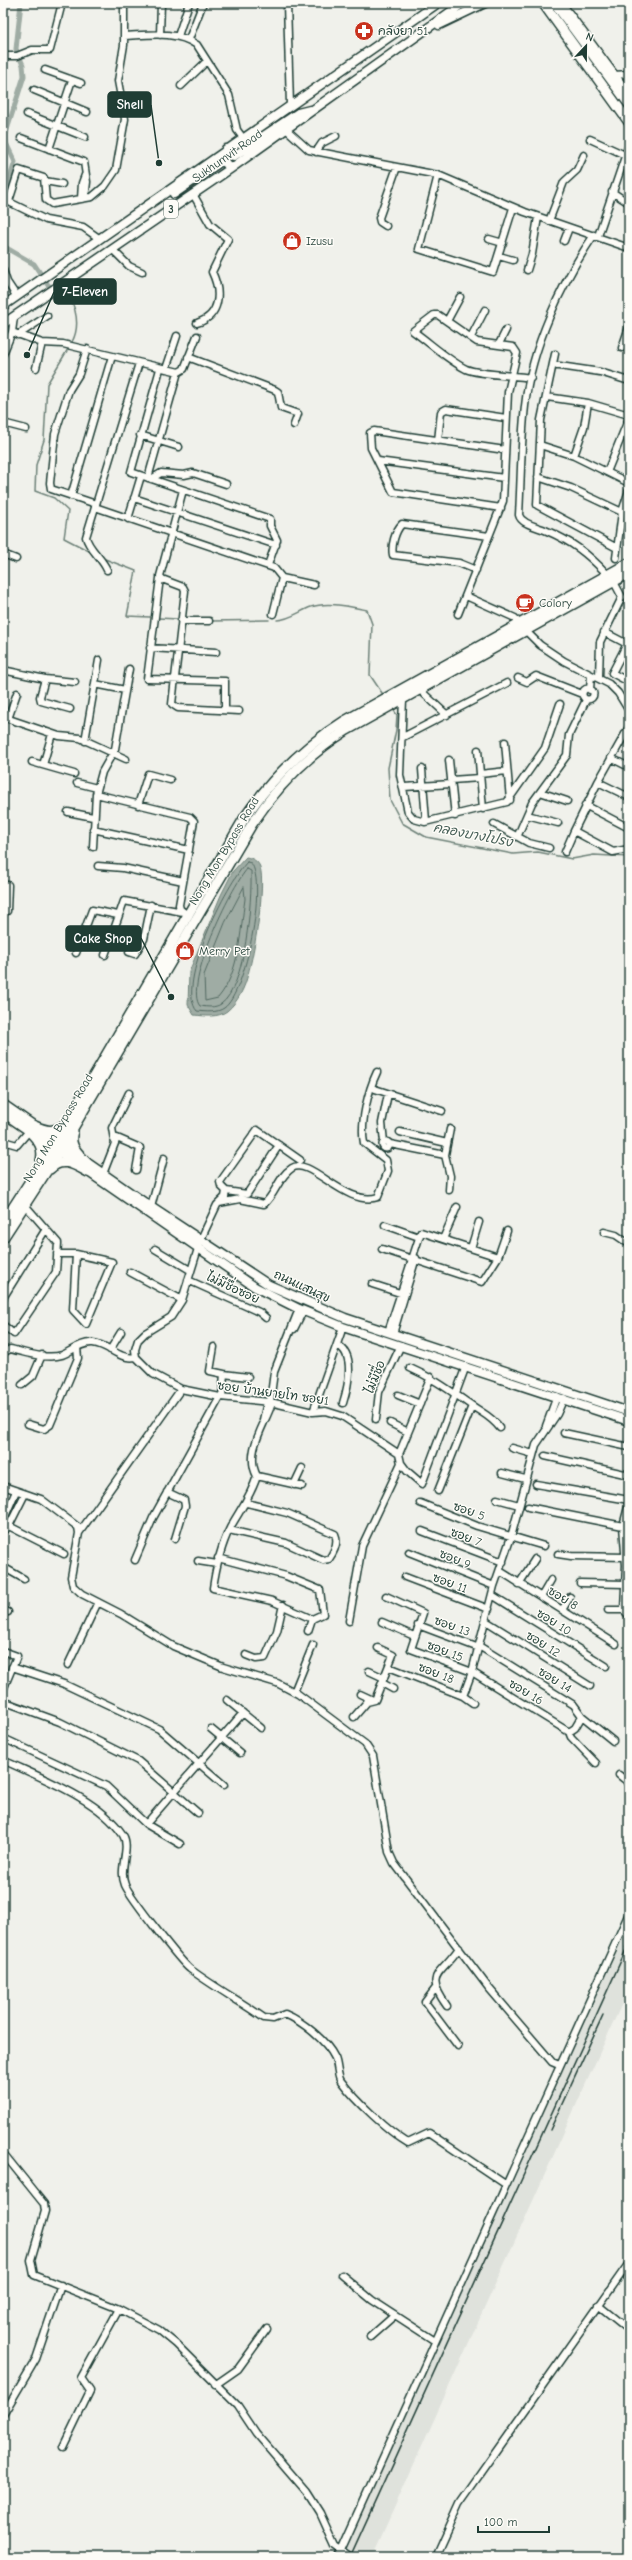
<svg xmlns="http://www.w3.org/2000/svg" width="632" height="2560" font-family="'Comic Neue','Playpen Sans Thai',sans-serif">
	<rect width="100%" height="100%" fill="#f0f1eb"/>
	<filter id="ink" filterUnits="userSpaceOnUse"><feTurbulence type="fractalNoise" baseFrequency=".025" numOctaves="2"/><feDisplacementMap in="SourceGraphic" scale="8" xChannelSelector="R" yChannelSelector="G"/><feConvolveMatrix kernelMatrix="1 2 1 2 8 2 1 2 1" color-interpolation-filters="sRGB"/></filter>
	<g filter="url(#ink)">
		<!-- built -->
		<path fill="#dfe2dc" d="M629 1924V1988L372 2557H341Z"/>
		<!-- water -->
		<path fill="#9faca4" stroke="#6c8077" d="M246 857C252 858 258 861 260 867 266 886 254 954 248 974 245 987 238 1002 227 1011 218 1018 205 1016 194 1015L188 1005 189 972 221 895 233 871Z"/>
		<g fill="none" stroke-linecap="round" stroke-linejoin="round">
			<!-- shore -->
			<path stroke="#526961" stroke-width="1" d="M247 862 251 863C267 883 246 993 224 1008 217 1013 206 1012 197 1011 175 986 227 883 247 862Z
				M247 869 251 871C252 899 246 987 221 1004 215 1008 207 1007 200 1006 183 986 231 887 247 869Z
				M244 887 245 899C240 932 240 972 218 998L205 1001 204 975 225 923Z"/>
			<!-- stream -->
			<path stroke="#6c8077" stroke-width="1.5" d="M69 295C76 309 80 327 72 342
				M68 349 47 384 44 440 36 465 35 491 54 498 68 511 64 538 91 552
				M105 559 136 571 127 616 150 617
				M158 618 178 619
				M277 620C289 620 300 611 311 607 328 601 351 607 367 610L372 624 370 675 384 696
				M211 621 269 620
				M393 709 397 715 396 730 388 768 390 800 402 823 426 837 513 854 538 852 572 859 594 855 629 857"/>
			<!-- canal -->
			<path stroke="#9faca4" stroke-width="5" d="M3 198 15 162 6 143 5 136 24 76 23 65 16 49 21 3
				M3 246 34 264 48 285 61 296 69 295 77 290"/>
			<!-- minor casing -->
			<g stroke="#1f3d34" stroke-width="9">
				<path id="minor" d="M287 3 290 105
					M160 35 161 3
					M124 36C148 35 176 30 197 45L229 95 237 130 243 138
					M178 36 189 3
					M189 39 203 3
					M3 56H17L32 50H50L62 3
					M45 70 81 83
					M613 75 629 74
					M181 86 207 61
					M34 90 87 112
					M27 114 85 137
					M286 129 309 150 438 175 525 212 629 248
					M21 138 84 162 87 182 85 198
					M590 139 625 155
					M49 149 72 80
					M316 152 322 143 336 136
					M438 175 419 249 493 272 513 208
					M45 181 62 184
					M612 192 629 203
					M193 194 210 224 228 239 212 272C222 293 220 316 197 323
					M3 199 46 220 83 227 100 239
					M81 199 82 183 85 175
					M9 201 19 170 44 178 46 200 52 204 92 197 105 186 116 170 125 119 118 81 124 45V3
					M549 221 564 182 577 170 584 155
					M386 226 380 222 379 218 397 167
					M594 235C562 282 531 348 525 406 521 442 521 479 519 515 521 524 538 527 545 530 573 542 587 553 608 575
					M598 236 629 145
					M489 239 503 243
					M564 241 569 228
					M113 250 129 266 142 272
					M499 256 513 260
					M3 270 7 282 17 297
					M527 270 532 254 538 217
					M447 321 460 297
					M12 332 42 343 63 344 179 372 184 369 197 336
					M18 335 47 316
					M471 337 485 310
					M499 344 506 330
					M622 348 629 327
					M87 349 79 374 69 390 55 434 50 483 51 489 96 504
					M3 354 12 332 14 317
					M555 354 541 420 537 505 617 548
					M188 357 275 390 278 392 281 408 298 414 294 425
					M553 365 600 372 629 381
					M36 368 42 343
					M160 369 131 472 270 519V526L277 540 268 565
					M166 369 177 336
					M547 397 588 403 629 415
					M3 423 26 429
					M140 435 179 447
					M438 441 441 412 446 409 506 418
					M540 445 574 456 629 483
					M574 456 584 427 588 403
					M378 461 504 478
					M607 472 629 418
					M538 477 571 488 622 512
					M148 478 178 372
					M151 479 161 473 184 475 193 473 226 484
					M183 490 160 576 162 579 183 587 185 591 172 704 178 708 239 711
					M71 496 112 356
					M134 498 276 545
					M95 507 274 568 282 578 273 614
					M501 508 393 492 371 448 370 433 374 431 505 450
					M128 519 141 476
					M3 554 16 559
					M616 558 622 512 629 490
					M107 570C102 558 88 548 86 537L139 363
					M476 570 459 563 393 555C391 546 395 531 402 524L489 536
					M160 578 147 679 225 681V710
					M282 578 314 585
					M466 596 515 618 520 625
					M458 614 503 501 508 392 517 353 513 347 477 342 438 315H434L413 331C430 343 448 360 466 369 480 375 514 375 531 378
					M181 621H209
					M526 631 540 645 564 661 609 684 618 693 629 711
					M604 632 629 645
					M627 644 612 673 629 682
					M150 648 216 652
					M3 670 45 679 75 682
					M518 678 527 682 536 676 582 694
					M599 678 600 642 622 597 614 582
					M45 679 40 697 41 701 70 709
					M95 684 125 690
					M582.5 694a5.5 5.5 0 1 1 11 0a5.5 5.5 0 1 1-11 0Z
					M420 690 447 715
					M590 690 591 675
					M403 699 400 775 408 812 414 819 425 822 507 802 545 748 560 704
					M3 717 59 736 80 738 126 759
					M8 719 17 693
					M403 737 507 683
					M85 741 99 660
					M505 742 510 800
					M478 750 483 809
					M611 758 629 767
					M449 760 455 816
					M32 762 74 774
					M43 765 52 734
					M422 769 426 821
					M480 774 507 771
					M451 780 480 778
					M598 782 629 727
					M77 783 97 788
					M404 787 451 784
					M540 792 567 801
					M96 794 190 817 194 821 179 905 180 909 189 916
					M629 797 598 782 574 831 613 852 629 849
					M138 805 148 774 170 780
					M585 805 629 828
					M68 812 93 817
					M527 815 558 823
					M494 824 529 843 549 848
					M93 829 189 850
					M518 835 532 803 567 755 569 735 586 700
					M93 847 96 794 102 772 115 749 129 669
					M565 852 574 831
					M98 866 123 868 183 881
					M3 885H8L7 911
					M129 952 135 954 144 939 151 905
					M76 953 92 910 118 915
					M105 955 124 901 183 912
					M3 972H4
					M375 1089 442 1111
					M400 1132 447 1143
					M114 1140 112 1128 129 1093
					M3 1141 17 1145 29 1131
					M382.5 1145a3.5 3.5 0 1 1 7 0a3.5 3.5 0 1 1-7 0Z
					M384 1142 382 1123 388 1094
					M390 1144 445 1155 450 1176 449 1190
					M279 1145 247 1194 226 1191 221 1186 220 1182 257 1130 300 1160
					M445 1155 450 1129
					M103 1174 117 1138 140 1148 136 1170
					M226 1191 225 1197 217 1205 201 1239 182 1300 171 1317 145 1333 138 1340 135 1350 136 1357 153 1374 181 1389 220 1397 270 1402 313 1412 326 1411 342 1416 399 1454
					M219 1203 240 1199 264 1204C276 1194 278 1177 292 1168 310 1156 346 1208 378 1197L388 1171 386 1160 364 1143C360 1123 368 1091 377 1072
					M151 1207 164 1158
					M385 1225 419 1237
					M604 1232 616 1235 629 1244
					M443 1239 457 1207
					M471 1248 479 1222
					M155 1249 190 1270
					M382 1249 482 1282 498 1257 507 1231
					M57 1254H76L112 1262 86 1324 73 1310 76 1254
					M130 1272 182 1300
					M188 1280 259 1312 266 1318
					M372 1284 403 1294
					M3 1298 46 1229
					M3 1325 14 1334 56 1272 58 1243 25 1205
					M294 1329 303 1311
					M388 1332 421 1232 498 1257
					M393 1334 416 1258
					M337 1345C356 1353 348 1387 343 1403
					M214 1347 210 1371 224 1374
					M110 1350 121 1332
					M3 1353 10 1349C24 1352 47 1360 62 1355 72 1351 81 1342 93 1343 110 1345 118 1360 136 1357
					M410 1368C435 1379 449 1390 471 1405 482 1413 491 1416 500 1428
					M22 1385 33 1376 42 1355
					M398 1395 420 1404
					M222 1397 224 1374 248 1377
					M270 1402 274 1372 299 1309
					M272 1403C265 1425 244 1452 257 1476 251 1496 240 1510 230 1528 220 1548 216 1567 213 1588L272 1601 312 1619
					M313 1412 343 1327
					M376 1419 379 1392 401 1345
					M263 1420 267 1402
					M390 1423 408 1432
					M28 1424 44 1429 50 1425 78 1358 77 1347
					M546 1426 557 1396
					M564 1433 629 1447
					M512 1448 533 1454
					M545 1456 629 1475
					M401 1463 407 1471 422 1484 466 1366
					M502 1473 525 1479
					M257 1476 302 1486
					M536 1484 629 1500
					M294 1485 302 1468
					M3 1486 41 1499 78 1527 79 1533 71 1577 73 1586 82 1594 121 1614 173 1646 223 1667 277 1683 298 1694 365 1744 373 1756 389 1852 394 1863 488 1987 552 2062 559 2065
					M438 1491 472 1406
					M167 1492 184 1500 185 1506 175 1539
					M497 1499 519 1505
					M420 1503 477 1526 544 1546
					M629 1503 623 1526 626 1565 624 1610 629 1616
					M528 1507 623 1526
					M3 1521 16 1491
					M3 1523 64 1554
					M229 1530 286 1543 323 1560 329 1559C334 1552 339 1543 335 1534L287 1513 247 1503
					M3 1531 9 1526 25 1494
					M422 1531 503 1562
					M79 1533 181 1389
					M409 1552 494 1586
					M558 1554 571 1556 626 1557
					M218 1558 286 1576 320 1590 323 1614 312 1619 308 1631
					M135 1560 153 1518 220 1397
					M198 1561 217 1564
					M3 1567 24 1579
					M500 1571 616 1644
					M405 1577 489 1609
					M580 1583 625 1584
					M519 1584 535 1559
					M492 1595 606 1666
					M386 1596 423 1613 411 1649 472 1672 569 1732 575 1728 582 1716
					M541 1597 551 1580
					M3 1610 8 1612
					M562 1610 570 1597
					M608 1610H624
					M349 1621 362 1546 401 1463 399 1454 431 1377
					M486 1621 590 1686
					M382 1622 414 1636
					M418 1625 479 1648
					M479 1646 574 1705 582 1716 613 1741
					M3 1651 17 1656 3 1690
					M246 1655 256 1659 265 1658 277 1631 283 1605
					M68 1665 98 1602
					M12 1667 64 1684 159 1729 224 1785
					M389 1667 463 1696 473 1703
					M369 1671 384 1678
					M382 1683 393 1689
					M294 1692 313 1645
					M360 1694 373 1700
					M463 1696 472 1672 494 1586 511 1537 536 1445 557 1414 564 1398
					M227 1700 261 1728
					M3 1701 60 1722 138 1761 198 1813
					M354 1717 367 1702 375 1700 393 1655 378 1648
					M211 1729 240 1753
					M569 1732 571 1737 596 1763
					M3 1738 106 1786 146 1824 180 1844
					M3 1760C41 1778 99 1799 123 1835 131 1848 118 1869 125 1885 131 1898 180 1961 190 1969 214 1987 240 2001 264 2018L273 2019 285 2014C302 2021 327 2041 335 2058 338 2065 337 2075 341 2081 356 2101 388 2131 408 2143L429 2133 505 2184
					M619 1775 629 1783
					M146 1824 243 1713
					M435 1989 425 2002 458 2046
					M447 2006C423 1973 441 1975 459 1948
					M3 2153 44 2204 45 2211 31 2260 34 2275 119 2309 159 2330 176 2344 238 2406 256 2433 306 2491 320 2513 335 2546 351 2557
					M342 2275 372 2300 435 2341
					M598 2305 629 2330
					M370 2337 395 2315
					M215 2385 238 2369 267 2329
					M3 2415 36 2359 61 2285
					M63 2447 90 2391 81 2378 119 2309
					M338 2557 629 1913
					M435 2557 459 2504 629 2263"/>
			</g>
			<!-- major casing -->
			<g stroke="#1f3d34" stroke-width="11">
				<path id="major" d="M554 3 629 105
					M439 25 485 3
					M226 149 229 155 234 156 298 113 310 110
					M174 194 220 162H225L230 169
					M3 306 438 3
					M3 324 230 169 463 3
					M3 1104 151 1207 269 1285 345 1318 629 1412
					M3 1113 255 1287 299 1309 343 1327 629 1421"/>
			</g>
			<!-- highway casing -->
			<g stroke="#1f3d34" stroke-width="12">
				<path id="highway" d="M543 3 629 122
					M560 3 629 96
					M35 1126C46 1131 54 1133 64 1125
					M73 1131C68 1146 78 1153 87 1163
					M30 1132C39 1141 44 1148 41 1161
					M50 1169C62 1156 75 1165 88 1172
					M3 1223 56 1141 245 817C271 779 303 747 343 722L629 563
					M3 1238 59 1152 252 824C277 786 309 754 347 730L629 573"/>
			</g>
			<!-- minor -->
			<use href="#minor" stroke="#fdfcf7" stroke-width="6"/>
			<!-- major -->
			<use href="#major" stroke="#fdfcf7" stroke-width="8"/>
			<!-- highway -->
			<use href="#highway" stroke="#fdfcf7" stroke-width="9"/>
			<!-- rail -->
			<path stroke="#1f3d34" stroke-width="1.5" d="M550 2130 603 2015
				M350 2557 629 1943"/>
		</g>
	</g>
	<!-- icons -->
	<defs>
		<g id="pharmacy-disc" transform="scale(1)"><circle r="9.5" fill="#c8321e" stroke="#fdfcf7"/><path d="M-2-6h4v4h4v4h-4v4h-4v-4h-4v-4h4Z" fill="#fff"/></g>
		<g id="shop-disc" transform="scale(1)"><circle r="9.5" fill="#c8321e" stroke="#fdfcf7"/><path d="M-5-2.5h2.3a2.7 3.5 0 0 1 5.4 0H5L5.5 6h-11ZM-1.5-2.5h3a1.5 2.3 0 0 0-3 0Z" fill="#fff"/></g>
		<g id="cafe-disc" transform="scale(1)"><circle r="9.5" fill="#c8321e" stroke="#fdfcf7"/><path d="M-5.5-4.5H6V0H3Q3 3.5 0 3.5H-2.5Q-5.5 3.5-5.5 0ZM3-3.2v2h1.7v-2ZM-6 4.5H4V6H-6Z" fill="#fff"/></g>
	</defs>
	<g fill-rule="evenodd">
		<use href="#pharmacy-disc" x="364" y="31"/>
		<use href="#shop-disc" x="292" y="241"/>
		<use href="#cafe-disc" x="525" y="603"/>
		<use href="#shop-disc" x="185" y="951"/>
	</g>
	<g text-anchor="middle" stroke-width="3" stroke-linejoin="round" paint-order="stroke">
		<!-- shield labels -->
		<rect fill="#fdfcf7" stroke="#62766e" stroke-width="1" x="164" y="200" width="14" height="18" rx="3"/>
		<g font-size="11" font-weight="bold" fill="#1f3d34">
			<text x="171" y="213">3</text>
		</g>
		<!-- poi labels -->
		<g font-size="12" fill="#1f3d34" stroke="#fdfcf7" text-anchor="start">
			<text x="378" y="35">คลังยา 51</text>
			<text x="306" y="245">Izusu</text>
			<text x="539" y="607">Colory</text>
			<text x="199" y="955">Merry Pet</text>
		</g>
		<!-- street labels -->
		<g font-size="12" fill="#1f3d34" stroke="#fdfcf7">
			<text transform="translate(227 156) rotate(-35)" y="4">Sukhumvit Road</text>
			<text transform="translate(224 851) rotate(-59)" y="4">Nong Mon Bypass Road</text>
			<text transform="translate(58 1128) rotate(-59)" y="4">Nong Mon Bypass Road</text>
			<text transform="translate(302 1286) rotate(25)" y="4">ถนนแสนสุข</text>
			<text transform="translate(233 1288) rotate(25)" y="4">ไม่มีชื่อซอย</text>
			<text transform="translate(375 1377) rotate(-69)" y="4">ไม่มีชื่อ</text>
			<text transform="translate(273 1393) rotate(8)" y="4">ซอย บ้านยายโท ซอย1</text>
			<text transform="translate(469 1511) rotate(20)" y="4">ซอย 5</text>
			<text transform="translate(466 1537) rotate(21)" y="4">ซอย 7</text>
			<text transform="translate(455 1559) rotate(22)" y="4">ซอย 9</text>
			<text transform="translate(450 1583) rotate(20)" y="4">ซอย 11</text>
			<text transform="translate(563 1598) rotate(32)" y="4">ซอย 8</text>
			<text transform="translate(554 1622) rotate(32)" y="4">ซอย 10</text>
			<text transform="translate(452 1626) rotate(20)" y="4">ซอย 13</text>
			<text transform="translate(543 1644) rotate(32)" y="4">ซอย 12</text>
			<text transform="translate(445 1651) rotate(21)" y="4">ซอย 15</text>
			<text transform="translate(436 1673) rotate(21)" y="4">ซอย 18</text>
			<text transform="translate(555 1680) rotate(32)" y="4">ซอย 14</text>
			<text transform="translate(526 1692) rotate(31)" y="4">ซอย 16</text>
		</g>
		<!-- water labels -->
		<g font-size="13" font-style="italic" fill="#455e56" stroke="#fdfcf7">
			<text transform="translate(473 834) rotate(11)" y="5">คลองบางโปรง</text>
		</g>
	</g>
	<!-- callouts -->
	<path fill="none" stroke="#1f3d34" stroke-width="1.5" d="M159 163L151 105M27 355L54 292M171 997L141 938"/>
	<g fill="#1f3d34" stroke="#fdfcf7" stroke-width="1.5">
		<circle cx="159" cy="163" r="4"/>
		<circle cx="27" cy="355" r="4"/>
		<circle cx="171" cy="997" r="4"/>
	</g>
	<g fill="#1f3d34" stroke="#1f3d34" stroke-width="1.5">
		<rect x="108" y="92" width="43" height="25" rx="4"/>
		<rect x="54" y="279" width="62" height="25" rx="4"/>
		<rect x="66" y="926" width="75" height="25" rx="4"/>
	</g>
	<g font-size="13" text-anchor="middle" font-weight="bold" fill="#fff">
		<text x="130" y="109">Shell</text>
		<text x="85" y="296">7-Eleven</text>
		<text x="103" y="943">Cake Shop</text>
	</g>
	<!-- margin -->
	<rect width="632" height="2560" fill="none" stroke="#fdfcf7" stroke-width="16"/>
	<rect x="8" y="8" width="616" height="2544" fill="none" stroke="#1f3d34" stroke-width="1.5" filter="url(#ink)"/>
	<!-- north arrow -->
	<g transform="translate(586 46) rotate(22)" stroke="#fdfcf7" stroke-width="3" paint-order="stroke">
	<path d="M0-3L7 15L0 10L-7 15Z" fill="#1f3d34"/>
	<text y="-6" font-size="11" font-weight="bold" text-anchor="middle" fill="#1f3d34">N</text>
	</g>
	<!-- scale -->
	<path d="M478 2526v6h71v-6" fill="none" stroke="#1f3d34" stroke-width="2"/>
	<text x="484" y="2526" font-size="12" fill="#1f3d34" stroke="#fdfcf7" stroke-width="3" paint-order="stroke">100 m</text>
</svg>
